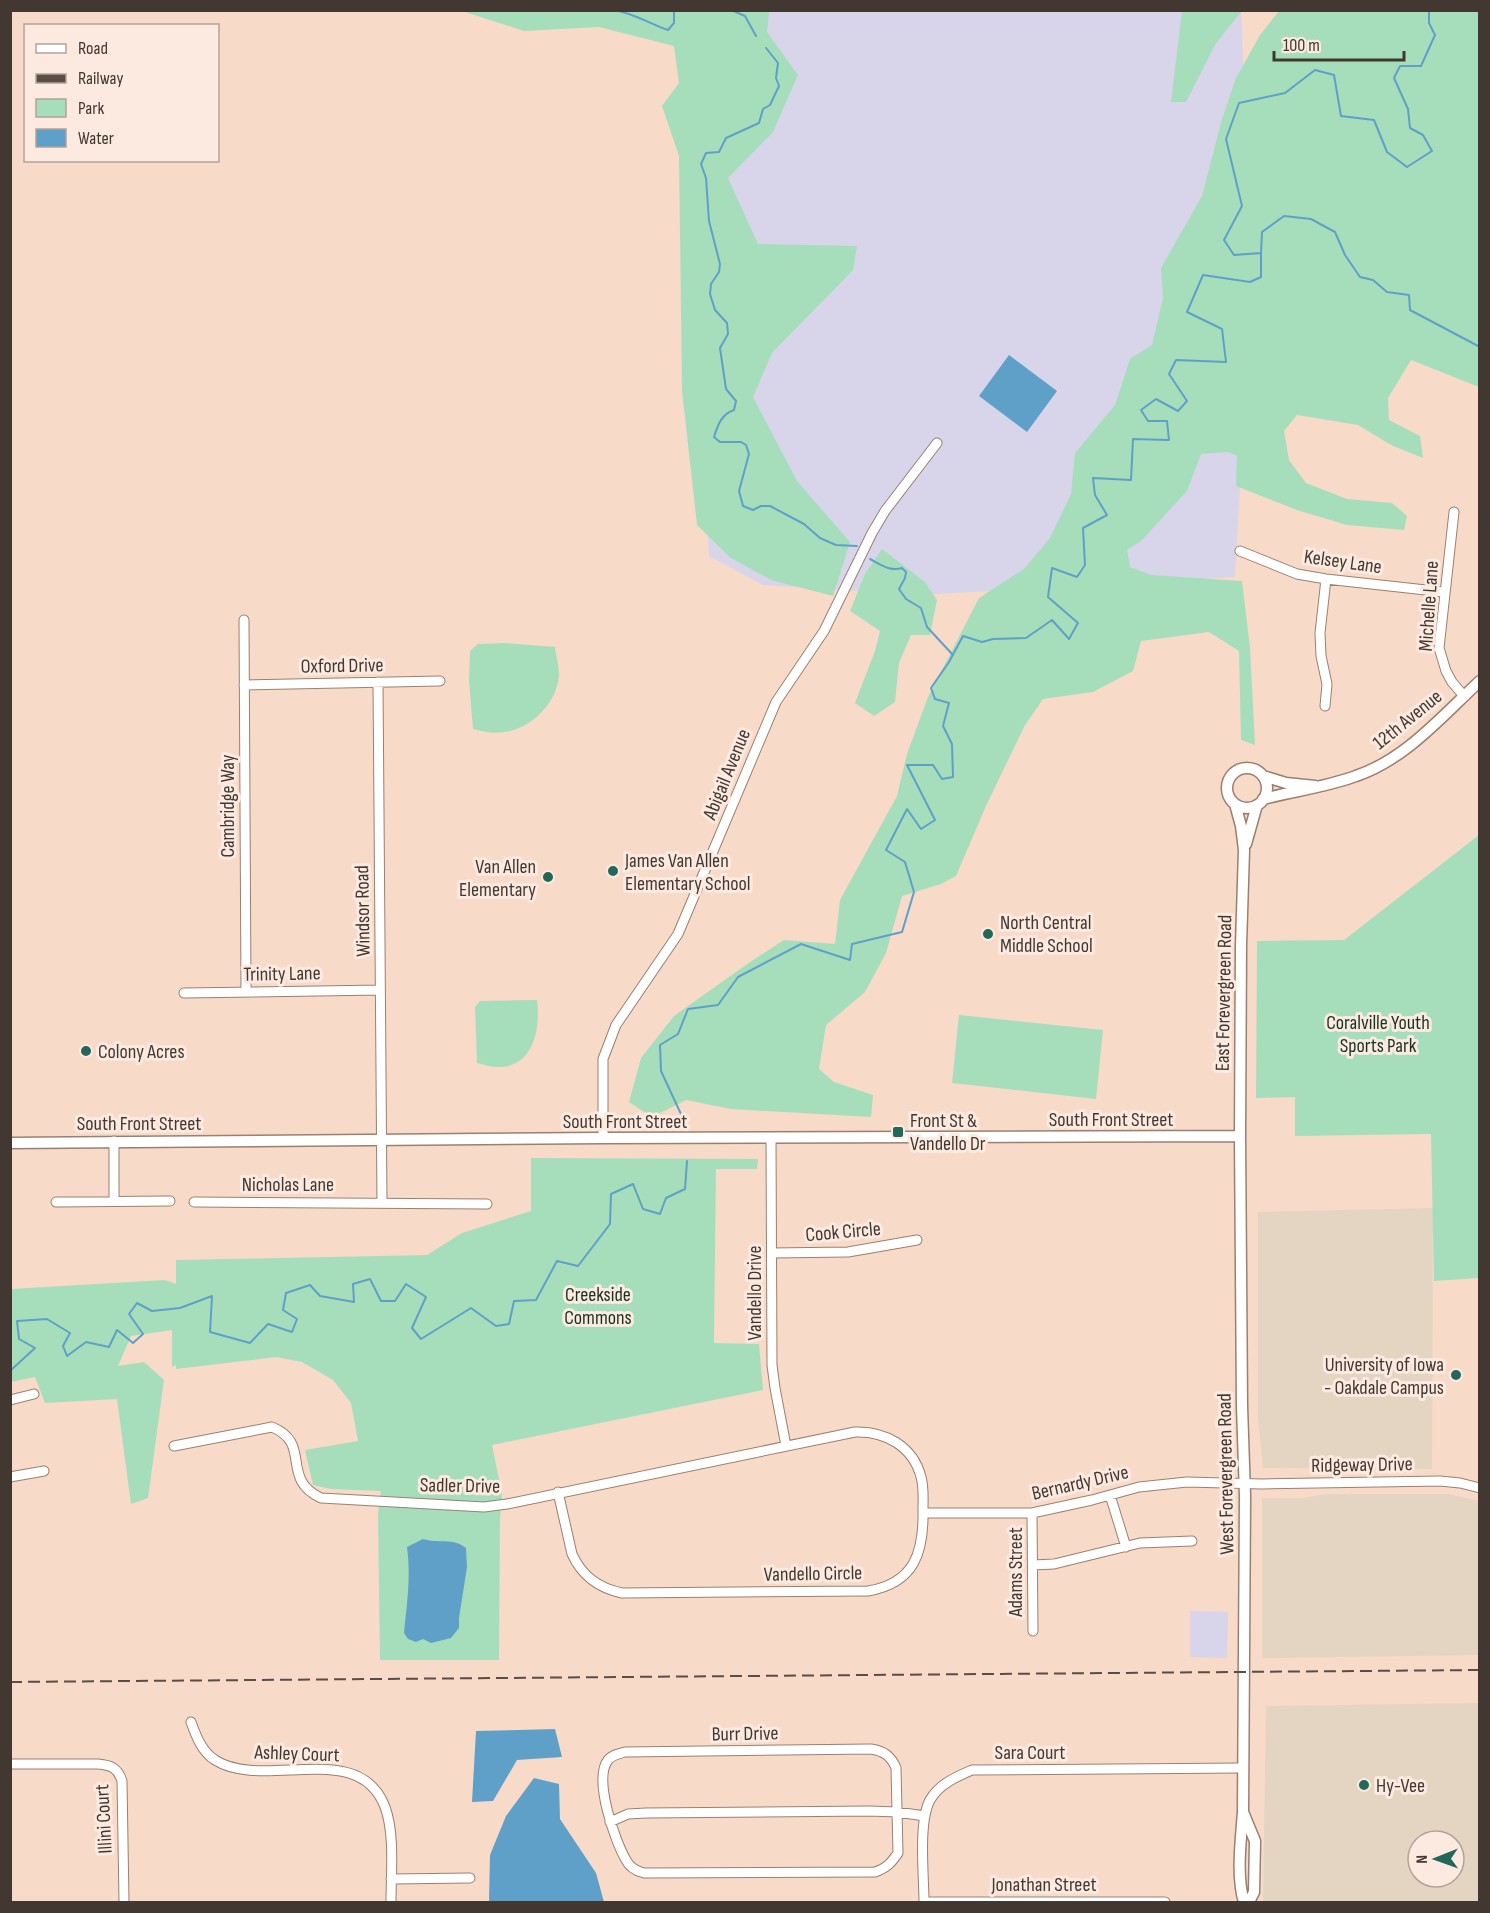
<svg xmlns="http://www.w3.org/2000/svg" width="1490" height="1913" font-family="'Sofia Sans Condensed',sans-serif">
	<rect width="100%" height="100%" fill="#f8dac9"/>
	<!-- commercial -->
	<path fill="#e3d5c2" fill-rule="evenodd" d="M1433 1208 1432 1469 1263 1468 1258 1418V1212Z
		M1328 1494H1448L1479 1501V1655L1262 1658V1498H1302Z
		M1479 1703V1902H1263L1266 1706ZM1418 1841H1454V1877H1418Z"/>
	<!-- industrial -->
	<path fill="#d8d4ea" d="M678 11H1241L1252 264 1235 577 917 595 763 585 709 556Z
		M1190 1611 1228 1612 1227 1658 1190 1657Z"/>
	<!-- green -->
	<path fill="#a6debc" d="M462 11H769L767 32 798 75 773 132 728 178 758 244 857 246 853 270 772 353 753 397 797 481 850 542 833 596 771 580 731 558 697 525 682 391 679 156 662 106 679 83 674 46 599 27 524 31Z
		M1182 11H1242L1216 43 1186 102H1171Z
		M1279 11H1479V387L1411 360 1388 398 1389 420 1420 436 1423 458 1391 445 1358 425 1297 415 1284 431 1289 460 1306 483 1347 499 1392 503 1407 516 1404 530 1347 525 1297 510 1236 486 1237 456 1228 452 1201 454 1187 491 1141 541 1127 550 1130 567 1151 575 1242 581 1250 648 1255 745 1241 740 1239 651 1209 632 1141 641 1133 671 1093 692 1043 699 1025 725 986 806 956 876 941 884 902 896 886 953 865 992 826 1025 819 1069 834 1082 873 1095 871 1117 731 1109 686 1100 652 1117 629 1102 641 1058 674 1016 750 962 784 940 835 944 840 900 897 796 907 754 928 697 979 598 1024 569 1050 538 1071 494 1075 453 1115 405 1130 359 1152 345 1163 298 1161 268 1202 196 1222 119 1236 78 1260 35Z
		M882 549 925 582 937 600 930 635H911L899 663 895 702 874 716 855 703 875 651 880 631 850 611 865 574Z
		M505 643 555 647C556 656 559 666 559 675 557 703 532 728 505 732 494 734 484 732 473 729L469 681 470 651 478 644Z
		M1479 835V1278L1434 1281 1431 1134 1295 1136V1097L1256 1098 1257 941 1344 940Z
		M537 1000C541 1029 533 1069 496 1067 490 1067 483 1064 477 1063L475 1007 480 1001Z
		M959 1015 1103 1030 1096 1099 952 1083Z
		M531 1158 758 1159 757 1169H716L714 1343 759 1344 763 1390 492 1445 502 1494 500 1518 499 1660H380L378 1514 381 1491 331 1489 313 1485 305 1450 358 1441 351 1403 333 1380 302 1362 276 1357 176 1369V1365L172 1367V1330L131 1336 118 1366 144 1362 164 1380 148 1498 131 1504 117 1399 45 1403 35 1377 11 1382V1289L165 1280 176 1284V1260L427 1255 462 1233 531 1211Z"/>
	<!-- water -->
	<path fill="#5fa0c9" d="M1009 355 1057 391 1027 432 979 396Z
		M423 1539C438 1544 453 1537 466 1548L467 1567 459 1618V1628L451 1638 431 1643 423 1639 416 1642 408 1639 404 1633C407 1602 411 1578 407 1547Z
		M555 1729 562 1757 517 1760 493 1801 472 1802 476 1731Z
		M534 1778 559 1784 560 1819 596 1873 604 1902H489L490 1855 506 1816Z"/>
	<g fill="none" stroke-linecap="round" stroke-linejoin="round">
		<!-- stream -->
		<path stroke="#5fa0c9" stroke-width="2" d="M615 10C635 14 650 24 668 30L674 23V10
			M731 10 745 16 756 36
			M766 48 778 63 776 78 779 86 770 105 763 109 759 123 726 138 719 152 706 153 701 164 706 178 709 221 720 264 719 272 711 284 710 294 715 310 727 323 728 334 720 348 726 389 736 401 734 410C722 414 718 424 714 437L720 442H741L746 445 749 454 739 491 743 506 753 510 761 506H770L804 524 820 538 836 545 857 546
			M1261 253 1262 232 1284 216 1311 219 1335 232 1345 255 1360 277 1373 280 1387 292 1409 295 1410 310 1480 347
			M870 559C880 564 890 572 902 568L906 572 905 578 899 589 906 599 921 608 927 627 953 655
			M687 1127 661 1071 660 1045 678 1034 688 1009 718 1005 738 977 801 944 850 960 852 944 902 932 914 892 905 862 886 850 907 809 921 829 935 820 907 765H933L942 779 953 777 952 744 943 726 949 703 935 699 931 688 949 662 963 636 982 642 993 639 1026 638 1052 620 1069 639 1078 623 1048 597 1052 568 1077 577 1085 565 1083 528 1107 515 1095 495 1093 478 1131 480 1133 439 1169 440 1167 421H1148L1141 410 1156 399 1178 411 1187 401 1169 374 1176 360 1226 362 1222 329 1187 312 1203 275 1250 282 1261 277V253L1234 255 1224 240 1242 206 1226 139 1239 103 1285 93 1315 70 1334 75 1341 116 1374 120 1387 152 1407 167 1432 151 1423 135 1410 128 1408 109 1394 78 1400 66H1421L1435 35 1429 23V10
			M10 1371 35 1348 19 1339 17 1321 47 1319 70 1333 63 1346 67 1356 86 1342 109 1347 117 1330 133 1343 143 1334 129 1314 137 1303 152 1311 180 1308 212 1296 210 1332 250 1343 268 1324 292 1332 297 1319 283 1310 286 1293 310 1285 320 1296 354 1302 353 1284 370 1279 381 1301H395L406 1284 426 1297 412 1328 421 1339 471 1308 496 1326 509 1324 514 1301 536 1300 557 1261 578 1266 610 1224 611 1194 633 1184 643 1209 660 1214 666 1198 685 1189 687 1161"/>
		<!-- minor casing -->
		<g stroke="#9a8070" stroke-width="11">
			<path id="minor" d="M1454 512 1439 648 1446 671 1452 682 1464 696
				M1240 551 1297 574 1326 579 1444 592
				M244 620 246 991
				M378 682 382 1202
				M244 685 440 681
				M1325 706 1327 684 1321 656 1320 633 1326 579
				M184 993 380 990
				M603 1138V1059L616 1025 678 934 776 702 824 631 872 533 885 511 937 443
				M771 1139 772 1365 775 1388 786 1446
				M114 1141V1201
				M56 1202 170 1201
				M194 1202 487 1204
				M772 1253 848 1252 917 1240
				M10 1400 34 1394
				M174 1446 272 1427C313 1444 279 1478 321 1498L484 1507 507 1504 855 1432C885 1431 913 1446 921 1477 924 1487 923 1499 923 1509 924 1552 915 1583 868 1591L622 1593C598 1588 582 1576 572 1554L558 1492
				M10 1477 44 1471
				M1110 1495 1126 1547
				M923 1513H1032L1092 1500 1139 1487 1187 1482 1262 1484 1440 1481 1460 1483 1480 1488
				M1032 1513 1033 1631
				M1033 1565 1054 1564 1140 1543 1192 1541
				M191 1722C196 1736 202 1752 215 1760 264 1791 359 1738 385 1807 395 1834 391 1873 391 1902
				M871 1749C884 1751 891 1756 896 1768L898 1853C891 1863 887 1868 875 1872L644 1873C636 1871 630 1868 626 1860 615 1841 593 1779 608 1760 612 1755 618 1754 625 1752Z
				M10 1764H98C111 1765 118 1768 122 1781L124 1902
				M610 1822 628 1814 646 1813 870 1811 897 1812 925 1816
				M391 1879 470 1878
				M924 1902C924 1876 918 1822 930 1800 939 1784 956 1777 972 1770L1243 1768
				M924 1902H1165"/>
		</g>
		<!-- tertiary casing -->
		<g stroke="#9a8070" stroke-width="13">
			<path id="tertiary" d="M1227 788a20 20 0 1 1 40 0a20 20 0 1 1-40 0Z
				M1263 776 1286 783 1315 786
				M1263 799C1294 791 1326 787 1356 776 1406 759 1442 716 1480 681
				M1235 804 1241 826 1244 850 1241 946 1240 1136 1242 1406 1245 1496 1243 1812
				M1246 844 1257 805
				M10 1143 603 1138 1240 1136
				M1244 1902C1236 1876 1241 1839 1243 1812L1255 1841 1254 1892 1249 1902"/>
		</g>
		<!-- minor -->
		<use href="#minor" stroke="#fff" stroke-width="9"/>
		<!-- tertiary -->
		<use href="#tertiary" stroke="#fff" stroke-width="10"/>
		<!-- rail -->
		<path stroke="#5a4d45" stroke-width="2" stroke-dasharray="12 6" stroke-linecap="butt" d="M10 1682 1480 1670"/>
	</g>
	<!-- markers -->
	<g fill="#226759" stroke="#fceae0" stroke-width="2">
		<circle cx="613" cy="871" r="6"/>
		<circle cx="548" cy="877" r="6"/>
		<circle cx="988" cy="934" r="6"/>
		<circle cx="86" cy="1051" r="6"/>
		<rect x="892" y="1126" width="12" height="12" rx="3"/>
		<circle cx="1456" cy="1375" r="6"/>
		<circle cx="1364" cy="1785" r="6"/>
	</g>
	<g text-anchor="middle" stroke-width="6" stroke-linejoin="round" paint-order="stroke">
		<!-- street labels -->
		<g font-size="20" fill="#433831" stroke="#fceae0">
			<text transform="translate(1343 561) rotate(8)" y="7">Kelsey Lane</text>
			<text transform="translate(1428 606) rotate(-86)" y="7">Michelle Lane</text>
			<text transform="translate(342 665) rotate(-1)" y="7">Oxford Drive</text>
			<text transform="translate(1407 719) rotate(-39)" y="7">12th Avenue</text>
			<text transform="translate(726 774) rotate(-68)" y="7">Abigail Avenue</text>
			<text transform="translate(227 806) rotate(-90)" y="7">Cambridge Way</text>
			<text transform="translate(362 911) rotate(-91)" y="7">Windsor Road</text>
			<text transform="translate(282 973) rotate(-1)" y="7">Trinity Lane</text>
			<text transform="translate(1223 993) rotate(-89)" y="7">East Forevergreen Road</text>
			<text x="1111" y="1126">South Front Street</text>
			<text x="625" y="1128">South Front Street</text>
			<text x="139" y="1130">South Front Street</text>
			<text x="288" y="1191">Nicholas Lane</text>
			<text transform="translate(843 1231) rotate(-5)" y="7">Cook Circle</text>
			<text transform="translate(754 1293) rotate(-90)" y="7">Vandello Drive</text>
			<text transform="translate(1362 1464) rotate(-1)" y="7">Ridgeway Drive</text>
			<text transform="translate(1225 1474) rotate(-91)" y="7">West Forevergreen Road</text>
			<text transform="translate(1080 1482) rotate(-13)" y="7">Bernardy Drive</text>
			<text transform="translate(460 1485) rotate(1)" y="7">Sadler Drive</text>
			<text transform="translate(1015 1572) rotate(-90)" y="7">Adams Street</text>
			<text transform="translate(813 1573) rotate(-1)" y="7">Vandello Circle</text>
			<text transform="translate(745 1733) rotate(-1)" y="7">Burr Drive</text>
			<text x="1030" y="1759">Sara Court</text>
			<text transform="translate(297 1753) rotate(2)" y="7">Ashley Court</text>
			<text transform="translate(103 1819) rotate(-93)" y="7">Illini Court</text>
			<text x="1044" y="1891">Jonathan Street</text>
		</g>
		<!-- poi labels -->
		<g font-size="20" fill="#433831" stroke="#fceae0" text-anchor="start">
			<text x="625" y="867">James Van Allen<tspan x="625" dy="23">Elementary School</tspan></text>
			<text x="536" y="873" text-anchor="end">Van Allen<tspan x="536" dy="23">Elementary</tspan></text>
			<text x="1000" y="929">North Central<tspan x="1000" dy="23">Middle School</tspan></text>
			<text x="98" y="1058">Colony Acres</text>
			<text x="910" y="1127">Front St &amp;<tspan x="910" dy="23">Vandello Dr</tspan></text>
			<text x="1444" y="1371" text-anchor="end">University of Iowa<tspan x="1444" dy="23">- Oakdale Campus</tspan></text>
			<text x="1376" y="1792">Hy-Vee</text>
		</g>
		<!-- park labels -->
		<g font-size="20" fill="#153323" stroke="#fceae0">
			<text x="1378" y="1029">Coralville Youth<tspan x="1378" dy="23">Sports Park</tspan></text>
			<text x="598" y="1301">Creekside<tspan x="598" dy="23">Commons</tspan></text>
		</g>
	</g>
	<!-- border -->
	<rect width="1490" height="1913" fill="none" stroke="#433831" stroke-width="24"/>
	<!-- legend -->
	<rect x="24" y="24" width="195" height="138" fill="#fceae0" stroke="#b2a39a" stroke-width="1.5"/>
	<rect x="36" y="44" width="30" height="9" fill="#ffffff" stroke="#b2a39a" stroke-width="1.5"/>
	<text x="78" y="54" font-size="18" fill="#433831">Road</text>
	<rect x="36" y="74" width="30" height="9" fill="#5a4d45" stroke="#b2a39a" stroke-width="1.5"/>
	<text x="78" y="84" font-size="18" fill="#433831">Railway</text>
	<rect x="36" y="99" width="30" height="18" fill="#a6debc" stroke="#b2a39a" stroke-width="1.5"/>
	<text x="78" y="114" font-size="18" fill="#433831">Park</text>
	<rect x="36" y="129" width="30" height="18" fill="#5fa0c9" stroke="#b2a39a" stroke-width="1.5"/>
	<text x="78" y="144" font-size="18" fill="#433831">Water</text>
	<!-- north arrow -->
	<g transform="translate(1436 1859) rotate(269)"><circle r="28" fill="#fceae0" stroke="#b2a39a" stroke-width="1.5"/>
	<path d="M0-4.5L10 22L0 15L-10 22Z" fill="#226759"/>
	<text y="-9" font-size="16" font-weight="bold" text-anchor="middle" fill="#433831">N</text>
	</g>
	<!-- scale -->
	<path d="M1274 51v9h130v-9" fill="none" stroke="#433831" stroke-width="3"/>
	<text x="1283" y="51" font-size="18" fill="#433831" stroke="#fceae0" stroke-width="4.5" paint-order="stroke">100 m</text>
</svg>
